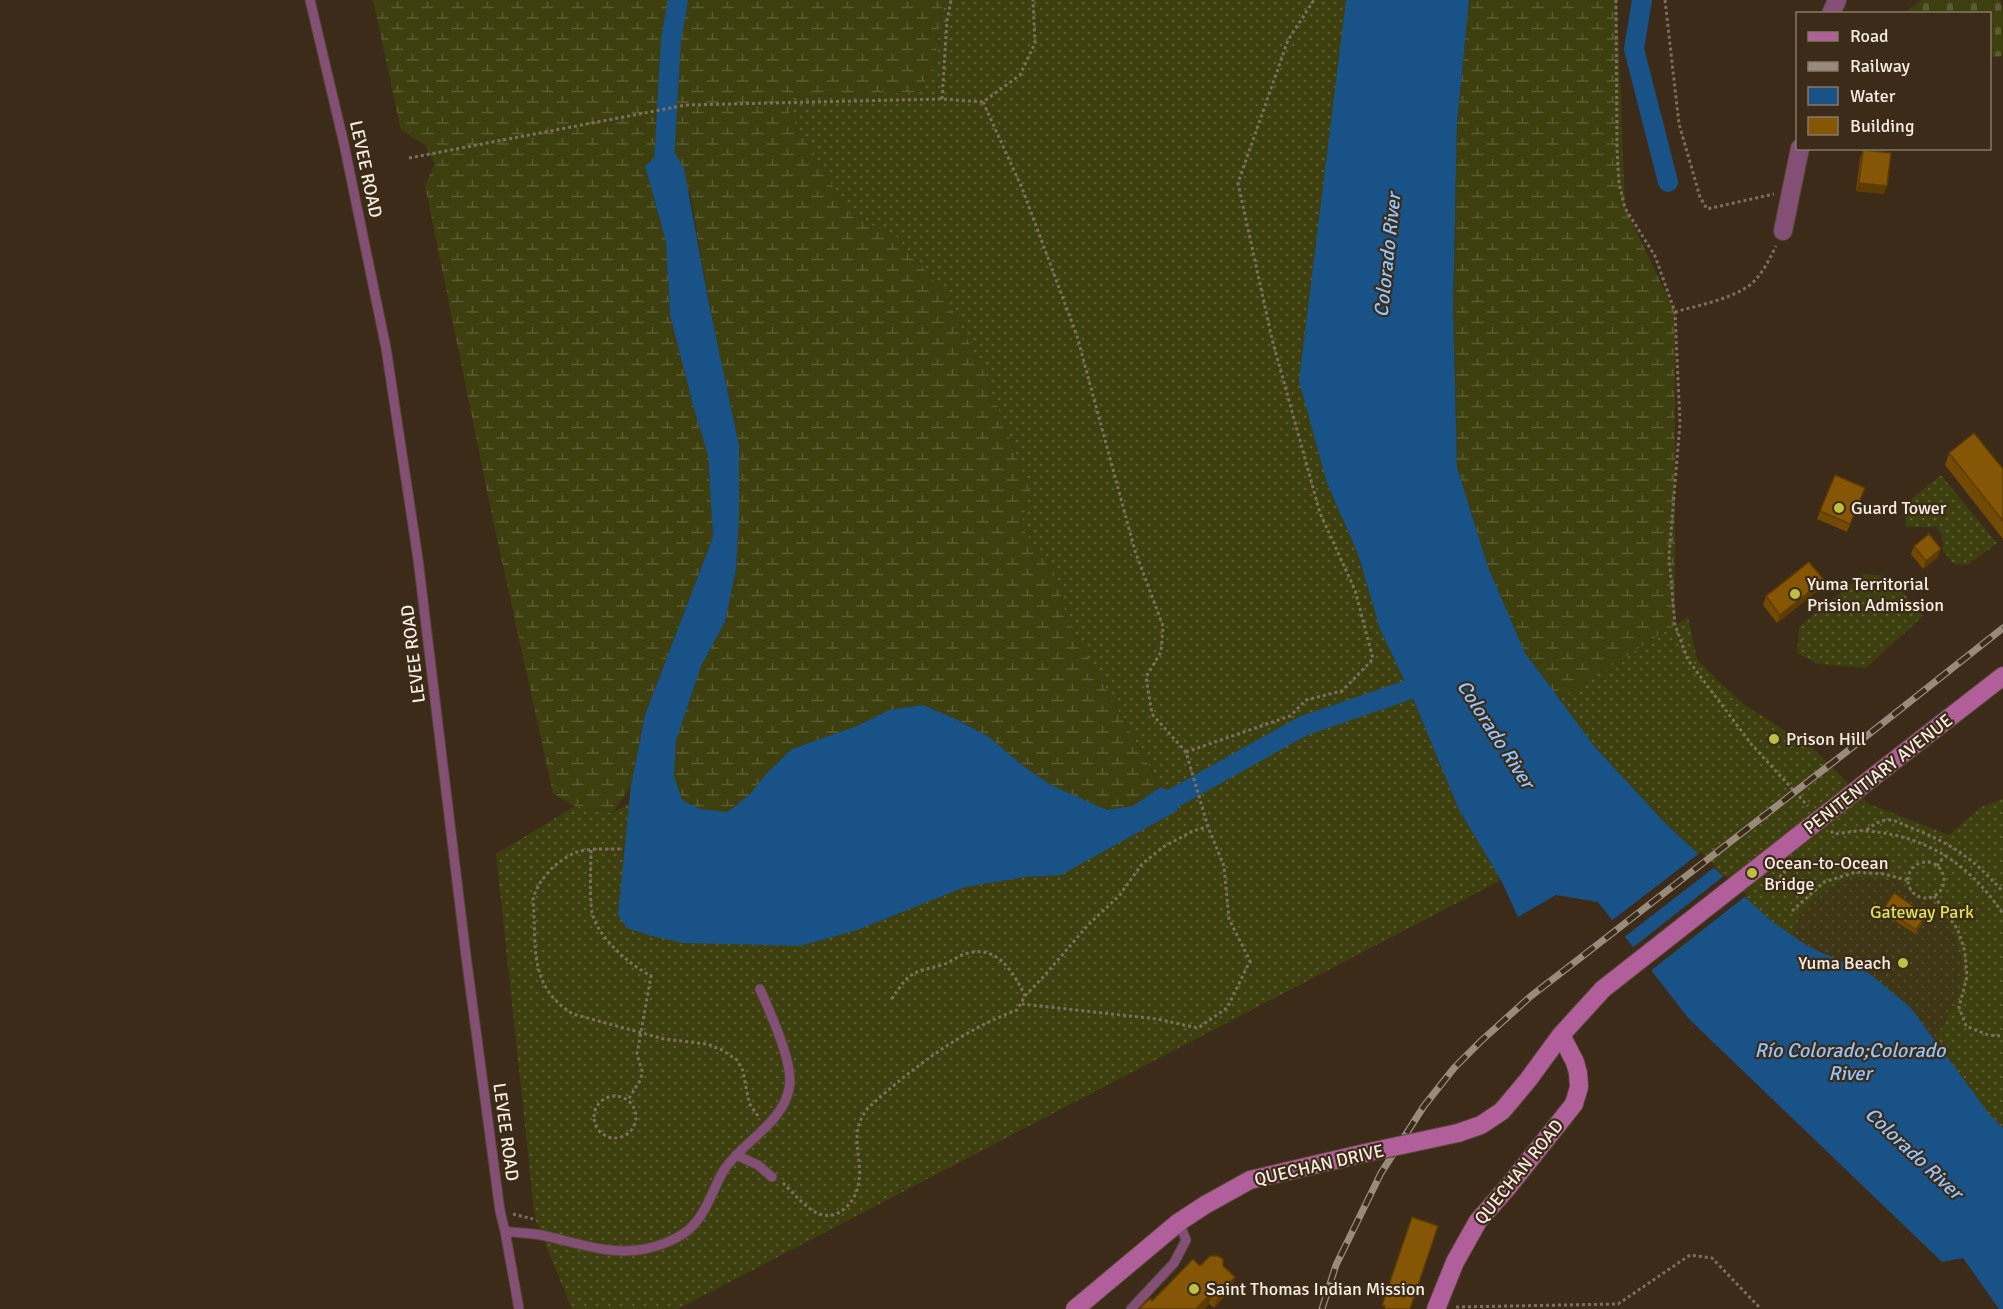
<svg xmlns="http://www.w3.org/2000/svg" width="2003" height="1309" font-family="Signika,sans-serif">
	<defs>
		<pattern id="grass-dots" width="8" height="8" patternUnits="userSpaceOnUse" patternTransform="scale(1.5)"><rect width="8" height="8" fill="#3d3f0f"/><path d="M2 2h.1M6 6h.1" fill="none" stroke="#5a5b32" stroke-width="1.8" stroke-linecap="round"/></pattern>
		<pattern id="wetland-marsh" width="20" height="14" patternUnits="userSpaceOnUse" patternTransform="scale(1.5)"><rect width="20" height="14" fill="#3d3f0f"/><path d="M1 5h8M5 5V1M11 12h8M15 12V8" fill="none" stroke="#5a5b32"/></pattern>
		<pattern id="sand-dots" width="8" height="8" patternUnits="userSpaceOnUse" patternTransform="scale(1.5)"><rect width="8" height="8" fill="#3e3615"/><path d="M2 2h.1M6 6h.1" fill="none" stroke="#514a2c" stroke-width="1.8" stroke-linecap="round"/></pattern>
		<pattern id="cemetery-stones" width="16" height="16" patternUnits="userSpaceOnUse" patternTransform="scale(1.5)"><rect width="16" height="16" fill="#3d3f0f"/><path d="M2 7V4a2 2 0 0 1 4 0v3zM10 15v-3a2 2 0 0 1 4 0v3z" fill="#5a5b32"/></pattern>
	</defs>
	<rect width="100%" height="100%" fill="#3b2b18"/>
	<!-- grass -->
	<path fill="url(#grass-dots)" d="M943 0H1350L1327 483 1358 554 1380 629 1414 701 1459 810 1501 880 678 1309H572L535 1219 496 854 575 806 613 813 674 776 1161 786 1067 620 1057 579 1021 526 1030 491 983 370 943 292 896 236 850 215 789 113V97L916 92 934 70Z
		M1941 475 1997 543 1968 565 1954 564 1943 551 1942 535 1936 527H1906L1904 505Z
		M1863 574 1889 576 1923 616 1866 668 1818 664 1797 653 1799 627Z
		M1688 617 1697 659 1719 682 1746 706 1812 747 1869 804 1949 835 1981 807 2003 799V1128L1809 947 1770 920 1666 824 1595 747 1559 699Z"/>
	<!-- wetland -->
	<path fill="url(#wetland-marsh)" d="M373 0H943L934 70 916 92 789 97V113L850 215 896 236 943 292 983 370 1030 491 1021 526 1057 579 1067 620 1161 787 1132 806 1108 810 1051 785 1022 765 989 737 956 719 923 705 889 710 767 773 749 795 728 812 700 809 682 800 674 776 676 741 701 666 725 622 736 569 739 517V445L709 304 690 192 645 166 666 242 670 315 694 409 708 455 713 537 645 715 631 785 613 813 575 806 553 794 490 506 425 185 435 164 426 146 401 130Z
		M1469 0H1617L1625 208 1675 312V625L1559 699 1525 653 1488 567 1457 467 1453 307 1457 124Z"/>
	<!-- sand -->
	<path fill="url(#sand-dots)" d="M1853 877C1869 878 1888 877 1903 883 1942 898 1967 942 1961 983 1958 1003 1944 1023 1935 1041L1910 1007 1791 935C1801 904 1823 888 1853 877Z"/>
	<!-- cemetery -->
	<path fill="url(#cemetery-stones)" d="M1921 0H2000L2003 8V56L1990 57V14L1904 13Z"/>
	<!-- water -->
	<path fill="#195286" d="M1346 0H1469L1457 124 1453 307 1457 467 1488 567 1525 653 1595 747 1666 824 1770 920 1809 947 1870 974 1910 1007 1990 1115 2003 1128V1309H1999L1963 1258 1942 1262 1689 1019 1598 902 1556 895 1518 917 1501 880 1459 810 1414 701 1380 629 1358 554 1327 483 1299 381Z
		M662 153H675L684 168 709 304 739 445V517L736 569 725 622 701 666 676 741 674 776 682 800 700 809 728 812 749 795 767 773 792 749 857 726 889 710 923 705 956 719 989 737 1022 765 1051 785 1107 810 1133 806 1161 787 1179 796 1177 811 1061 875 1025 877 965 887 857 930 800 946 683 943 648 935 627 928 618 915 631 785 645 715 713 537 708 455 694 409 670 315 666 242 645 166Z"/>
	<!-- pier -->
	<path fill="#3b2b18" d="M1701 852 1716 866 1623 938 1610 922Z
		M1725 875 1747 895 1649 972 1631 949Z"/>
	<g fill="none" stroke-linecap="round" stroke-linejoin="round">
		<!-- canal -->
		<path stroke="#195286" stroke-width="20" d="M1642 0 1634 49 1668 182
			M663 180 671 40 678 0
			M1156 808 1303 726 1434 681"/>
		<!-- lane casing -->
		<g stroke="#554634" stroke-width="11">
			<path id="lane" d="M310 0 344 144 386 348 418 559 466 956 500 1211 505 1231 519 1309
				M736 1155 758 1165 772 1177
				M505 1231C517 1233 530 1233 541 1235 575 1242 609 1256 645 1249 663 1245 684 1237 696 1222 709 1207 714 1186 724 1170 743 1141 782 1124 789 1089 795 1065 770 1013 760 989
				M1131 1309 1174 1263 1186 1240 1179 1222"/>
		</g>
		<!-- street casing -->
		<g stroke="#554634" stroke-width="20">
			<path id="street" d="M1831 14 1837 0
				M1783 231 1800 148"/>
		</g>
		<!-- secondary casing -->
		<g stroke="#554634" stroke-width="20">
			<path id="secondary" d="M1900 756 2003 676
				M1458 1133 1481 1125 1502 1111 1528 1080 1561 1035 1603 989
				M1075 1309 1179 1222 1205 1205 1250 1180 1365 1153
				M1436 1309 1455 1262 1478 1221 1508 1187 1574 1104 1579 1087 1578 1073 1575 1062 1561 1035"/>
		</g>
		<!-- path -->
		<path stroke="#7d6f5e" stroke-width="3" stroke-dasharray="3 3" stroke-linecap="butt" d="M1616 0 1617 150 1619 183 1625 208 1655 256 1675 312 1680 423 1669 556 1675 625 1688 660 1752 745 1808 806
			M1665 0 1679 124 1700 197 1707 209 1774 194
			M942 99 947 21 951 0
			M983 102 1022 188 1077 336 1135 551 1163 626 1161 652 1146 677 1152 714 1186 752 1208 827 1224 866 1229 919 1250 961 1227 1008 1198 1028 1157 1019 1022 1004
			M409 158 686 105 942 99 983 102 1020 75 1035 43 1033 0
			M1675 312C1699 305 1729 300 1750 285 1762 275 1769 260 1776 246
			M1186 752 1290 716 1306 700 1342 691 1373 659 1355 590 1320 513 1272 339 1238 183 1288 40 1314 0
			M1867 830C1873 825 1878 821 1887 820 1894 819 1902 824 1909 827 1951 843 1973 858 2003 892
			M1831 831 1834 834C1845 833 1856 830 1866 831 1926 835 1971 865 2003 914
			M620 849C608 849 589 848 577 852 557 860 539 878 533 899 537 945 527 986 573 1014L664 1039 707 1044 722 1050 737 1060 743 1071 749 1103 758 1116
			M591 850C591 870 589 892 592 912 597 937 629 964 651 976L637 1054 642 1071 641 1079 628 1100
			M1908 880a18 18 0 1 1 36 0a18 18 0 1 1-36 0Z
			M1937 866 1945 855
			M1768 891 1785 871
			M1934 896 1958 930 1965 952 1967 977 1959 1007 1966 1026 1988 1035 2003 1036
			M1792 911 1824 882 1856 872 1884 874 1907 880
			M1025 996 1044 976 1089 924 1119 896 1142 864 1163 847 1193 831 1207 827
			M594 1117a21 21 0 1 1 42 0a21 21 0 1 1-42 0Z
			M783 1183C799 1198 820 1229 844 1209 853 1202 858 1191 859 1180 862 1153 848 1133 868 1108 912 1068 962 1030 1017 1010L1025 996C1014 973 998 945 968 953 959 955 951 962 942 965 911 973 909 972 891 1000
			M513 1214 533 1219
			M1456 1307 1618 1304 1690 1255 1712 1258 1761 1309"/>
		<!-- lane -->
		<use href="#lane" stroke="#834f74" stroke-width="9"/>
		<!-- street -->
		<use href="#street" stroke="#834f74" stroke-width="18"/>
		<!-- secondary -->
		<use href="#secondary" stroke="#b15f9b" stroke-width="18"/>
		<!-- rail casing -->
		<g stroke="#988b7c" stroke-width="7">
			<path id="rail" d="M1322 1309 1336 1265 1381 1173 1424 1106 1454 1068 1481 1041 1531 996 1845 753 2003 628"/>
		</g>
		<!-- rail -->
		<use href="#rail" stroke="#3b2b18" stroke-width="4.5" stroke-dasharray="14" stroke-linecap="butt"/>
		<!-- secondary-bridge casing -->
		<g stroke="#554634" stroke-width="20" stroke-linecap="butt">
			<path id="secondary-bridge" d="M1603 989 1900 756
				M1365 1153 1458 1133"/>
		</g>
		<!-- secondary-bridge -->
		<use href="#secondary-bridge" stroke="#b15f9b" stroke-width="18"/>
	</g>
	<!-- wall -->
	<path fill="#724a04" d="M1863 150 1884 194 1856 191 1860 159Z
		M1949 453 2003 469V539L1945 465Z
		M1862 496 1847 532 1817 519 1820 511Z
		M1914 546 1938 557 1923 569 1911 554Z
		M1824 580 1821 588 1777 623 1763 605 1766 596Z
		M1884 908 1925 919 1915 934 1882 912Z
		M1200 1266 1235 1277 1229 1292 1214 1308 1209 1304 1204 1309H1139L1152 1301Z"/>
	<!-- shaded-wall -->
	<path fill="#5d3c04" d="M1859 183 1887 186 1884 194 1856 191Z
		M1941 549 1938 557 1923 569 1926 561Z
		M1824 580 1821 588 1777 623 1780 615Z
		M1235 1277 1229 1292 1214 1308 1219 1294Z
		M1214 1290 1209 1304 1204 1309H1196Z"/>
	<!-- building -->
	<path fill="#855605" stroke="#5d3c04" stroke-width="1.5" d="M1863 150 1891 153 1887 186 1859 183Z
		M1974 433 2003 469V521L1949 453Z
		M1835 475 1865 488 1850 524 1820 511Z
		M1929 534 1941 549 1926 561 1914 546Z
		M1809 562 1824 580 1780 615 1766 596Z
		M1894 893 1926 915 1916 930 1884 908Z
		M1412 1217 1438 1226 1410 1309H1384L1385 1306 1382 1305Z
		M1210 1256H1218L1223 1259V1266L1235 1277 1219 1294 1214 1290 1196 1309H1139L1150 1298 1152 1301 1193 1259 1200 1266Z"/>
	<!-- markers -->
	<g fill="#bbc044" stroke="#3b2b18" stroke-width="2">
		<circle cx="1839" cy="508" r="6"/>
		<circle cx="1795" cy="594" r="6"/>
		<circle cx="1774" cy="739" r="6"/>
		<circle cx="1752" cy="873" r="6"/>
		<circle cx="1903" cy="963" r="6"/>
		<circle cx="1194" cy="1289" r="6"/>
	</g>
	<g text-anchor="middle" stroke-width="4.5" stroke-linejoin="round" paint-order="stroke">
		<!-- street labels -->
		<g font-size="18" fill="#f7ede1" stroke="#3b2b18">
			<text transform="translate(366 169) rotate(78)" y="6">LEVEE ROAD</text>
			<text transform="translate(413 654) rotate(-97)" y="6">LEVEE ROAD</text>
			<text transform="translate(1878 774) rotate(-38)" y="6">PENITENTIARY AVENUE</text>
			<text transform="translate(506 1132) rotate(82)" y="6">LEVEE ROAD</text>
			<text transform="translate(1319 1165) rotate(-13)" y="6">QUECHAN DRIVE</text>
			<text transform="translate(1519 1172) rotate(-51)" y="6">QUECHAN ROAD</text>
		</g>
		<!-- poi labels -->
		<g font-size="18" fill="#f7ede1" stroke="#3b2b18" text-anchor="start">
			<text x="1851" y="514">Guard Tower</text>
			<text x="1807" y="590">Yuma Territorial<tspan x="1807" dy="21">Prision Admission</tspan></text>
			<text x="1786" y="745">Prison Hill</text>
			<text x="1764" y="869">Ocean-to-Ocean<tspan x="1764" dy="21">Bridge</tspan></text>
			<text x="1891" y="969" text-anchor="end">Yuma Beach</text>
			<text x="1206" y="1295">Saint Thomas Indian Mission</text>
		</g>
		<!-- park labels -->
		<g font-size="18" fill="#dde156" stroke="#3b2b18">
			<text x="1922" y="918">Gateway Park</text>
		</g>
		<!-- water labels -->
		<g font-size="20" font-style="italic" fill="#90c4fb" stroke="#3b2b18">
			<text transform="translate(1387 255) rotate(-84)" y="7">Colorado River</text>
			<text transform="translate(1496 734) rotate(57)" y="7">Colorado River</text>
			<text x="1850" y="1057">Río Colorado;Colorado<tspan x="1850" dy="23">River</tspan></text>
			<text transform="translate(1914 1153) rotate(43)" y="7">Colorado River</text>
		</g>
	</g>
	<!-- legend -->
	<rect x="1796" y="12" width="195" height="138" fill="#3b2b18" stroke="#867968" stroke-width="1.5"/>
	<rect x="1808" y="32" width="30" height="9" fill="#b15f9b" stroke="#867968" stroke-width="1.5"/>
	<text x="1850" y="42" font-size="18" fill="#f7ede1">Road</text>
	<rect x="1808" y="62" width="30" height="9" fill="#988b7c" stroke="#867968" stroke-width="1.5"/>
	<text x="1850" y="72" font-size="18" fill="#f7ede1">Railway</text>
	<rect x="1808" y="87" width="30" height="18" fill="#195286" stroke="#867968" stroke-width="1.5"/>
	<text x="1850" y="102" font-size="18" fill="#f7ede1">Water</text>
	<rect x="1808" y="117" width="30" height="18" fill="#855605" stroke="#867968" stroke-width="1.5"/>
	<text x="1850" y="132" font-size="18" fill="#f7ede1">Building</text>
</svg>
